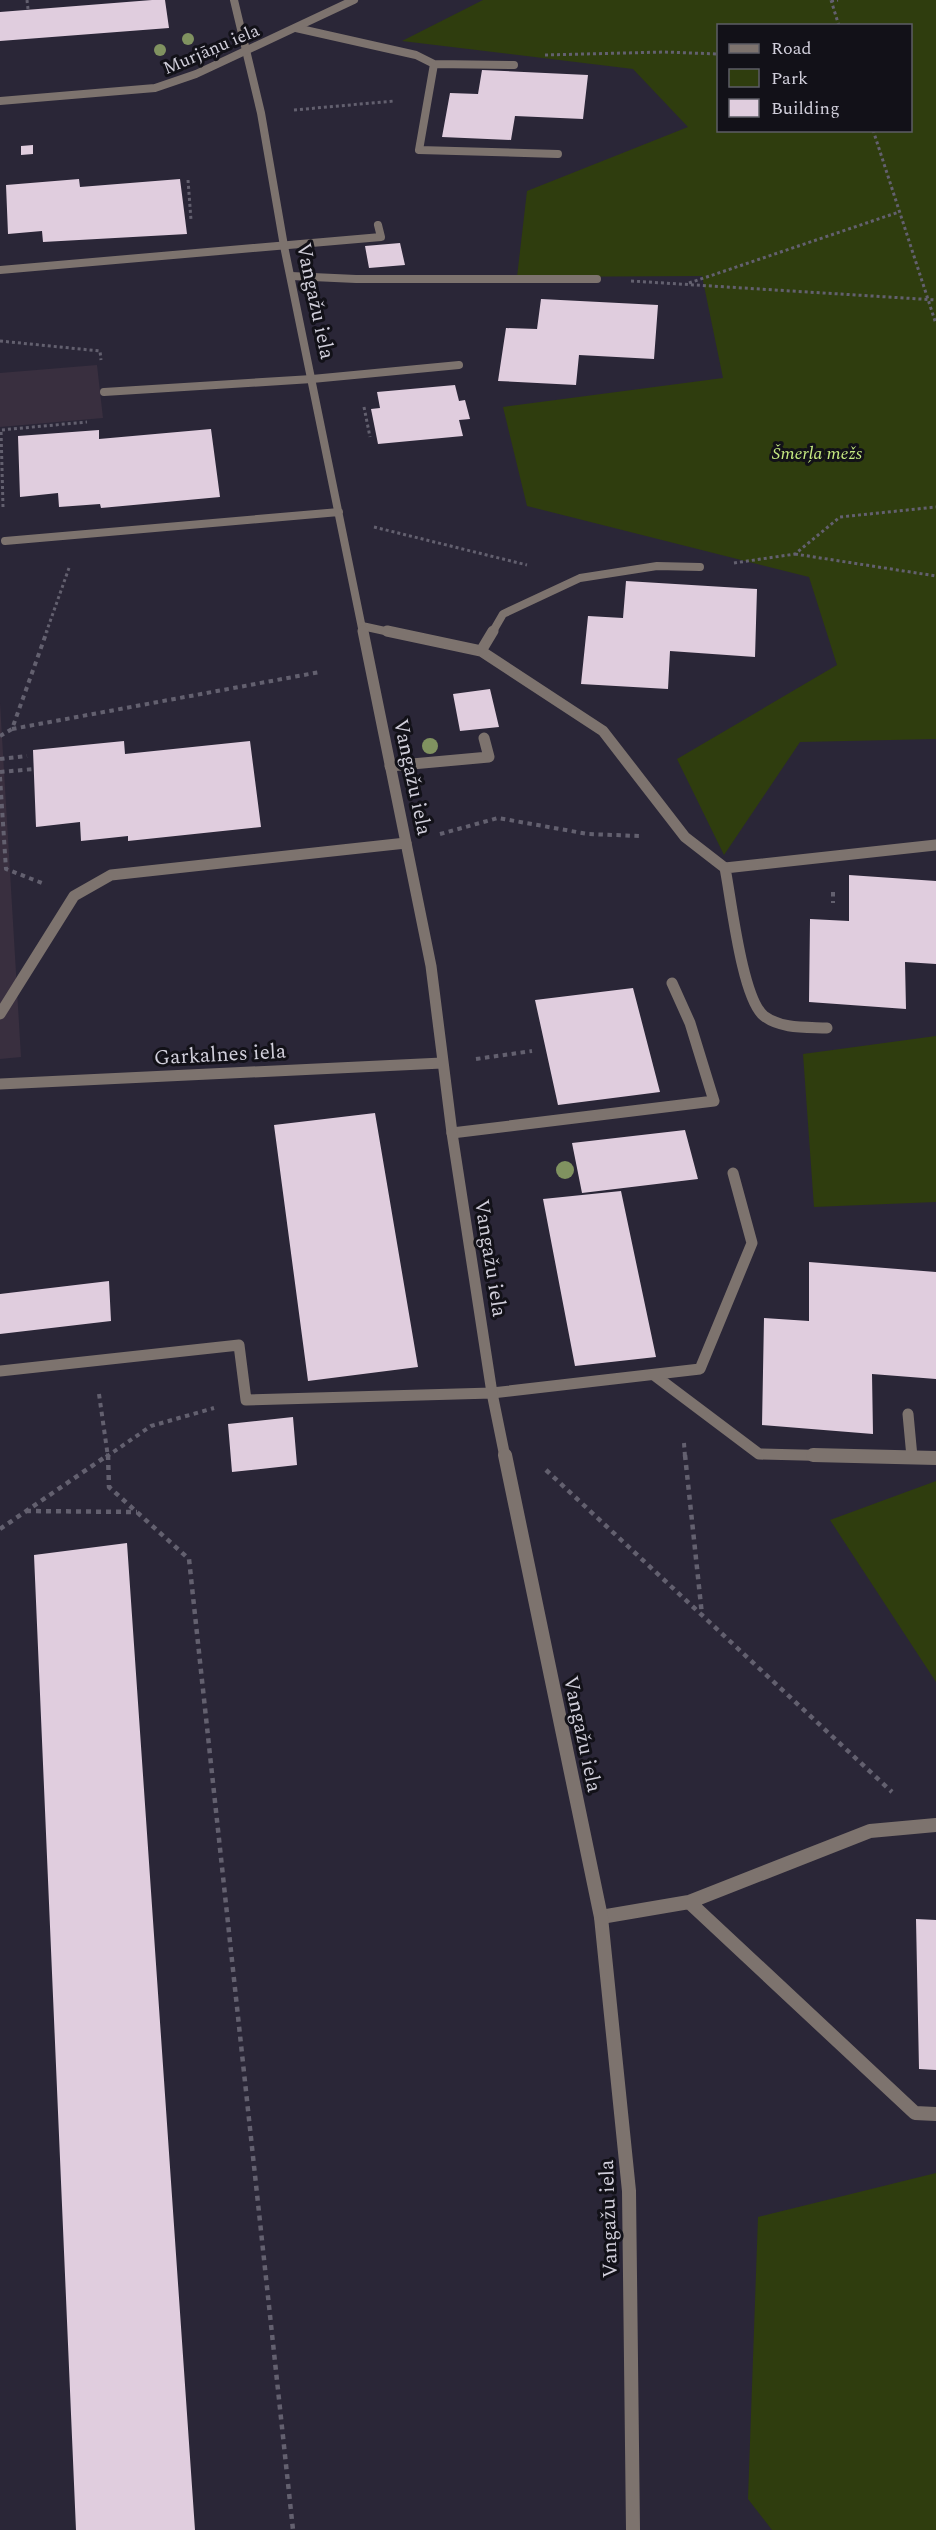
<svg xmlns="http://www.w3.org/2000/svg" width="936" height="2530" font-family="Spectral,serif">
	<rect width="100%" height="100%" fill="#2a2637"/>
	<!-- commercial -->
	<path fill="#392f3f" d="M97 365 103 418 0 427V373Z
		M0 703 21 1057 0 1059Z"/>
	<!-- green -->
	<path fill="#2f3d0e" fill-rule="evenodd" d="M483 0H936V739L800 742 724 855 677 759 837 665 809 577 527 506 503 407 723 378 702 276 517 277 527 191 688 127 633 69 402 41ZM718 26H910V130H718Z
		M936 1036V1202L814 1207 803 1054Z
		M936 1481V1682L830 1520Z
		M936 2173V2530H772L748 2499 758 2217Z"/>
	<!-- building -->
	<path fill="#e0cdde" d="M152 0H165L169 28 0 41V12Z
		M482 70 588 75 583 119 515 116 511 140 442 137 450 93 478 94Z
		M33 145V154L21 155V146Z
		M79 179 80 187 180 179 187 234 43 242 42 231 8 234 6 185Z
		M400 243 405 265 369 268 365 246Z
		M541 299 658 305 654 359 579 355 576 385 498 381 506 328 537 329Z
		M455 385 459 401 465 400 470 419 459 420 463 436 378 444 371 409 380 408 377 392Z
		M211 429 220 497 101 508 100 504 59 507 58 493 20 497 18 436 99 430V439Z
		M626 581 757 589 755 657 670 651 668 689 581 684 588 616 623 618Z
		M490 689 499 727 460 731 453 694Z
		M124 741 125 754 250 741 261 827 128 841V836L81 841 80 822 36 827 33 750Z
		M849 875 936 881V964L905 962 906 1009 809 1002 810 919 849 921Z
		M633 988 660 1092 558 1105 535 1000Z
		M375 1113 418 1367 308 1381 274 1125Z
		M685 1130 698 1179 582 1193 572 1143Z
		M621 1191 656 1357 575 1366 543 1199Z
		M809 1262 936 1272V1379L872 1374 873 1434 762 1425 764 1318 809 1321Z
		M109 1281 111 1321 0 1334V1294Z
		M293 1417 297 1465 232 1472 228 1424Z
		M127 1543 195 2530H76L34 1555Z
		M916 1919 936 1920V2070L919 2069Z"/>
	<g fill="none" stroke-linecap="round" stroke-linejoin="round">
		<!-- path-far2 -->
		<path stroke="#63606f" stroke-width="3" stroke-dasharray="3 3" stroke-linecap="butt" d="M27 0 28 9
			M831 0 839 26
			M831 1 838 0
			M545 55 664 52 718 54
			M294 110 394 101
			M873 130 936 324
			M188 180 191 220
			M631 281 936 300
			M689 283 899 212
			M0 341 100 351 101 360
			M364 407 370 437
			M3 507 1 430 87 422
			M374 527 527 565
			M795 554 936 576
			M734 563 795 554 840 517 936 507
			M46 633 69 568"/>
		<!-- path-far1 -->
		<path stroke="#63606f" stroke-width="4" stroke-dasharray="4.5 4.5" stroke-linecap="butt" d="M12 729 320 672
			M0 736 12 729 47 631
			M0 759 27 756
			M0 772 34 769
			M0 777 6 869 42 883
			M440 834 498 818 588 834 639 836
			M833 892V903
			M476 1059 532 1051
			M99 1394 108 1457
			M684 1443 685 1457
			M106 1457 151 1426 214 1408"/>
		<!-- path -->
		<path stroke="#63606f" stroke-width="4.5" stroke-dasharray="5 5" stroke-linecap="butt" d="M108 1455 109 1487 189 1559 293 2530
			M685 1455 702 1615
			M546 1470 892 1792
			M26 1511 137 1512
			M0 1529 108 1455"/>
		<!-- service-far2 -->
		<path stroke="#7d736e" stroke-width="8" d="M296 28 416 55 434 64 419 150 558 154
			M434 64 514 65
			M0 270 381 237 378 225
			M291 276 356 279H597
			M104 392 312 379 459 365
			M362 626 394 633
			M492 633 503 614 580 578 657 566 700 567"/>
		<!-- service-far1 -->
		<path stroke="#7d736e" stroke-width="11" d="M387 631 481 651 603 731 685 837 725 868C731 898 742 999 764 1016 781 1029 806 1027 827 1028
			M481 651 493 631
			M390 766 489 757 484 738
			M725 868 936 845
			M0 1014 74 896 111 875 406 843
			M452 1133 714 1101 690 1023 672 983
			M654 1375 759 1454 880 1457
			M492 1393 700 1369 752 1243 733 1173
			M908 1414 912 1457"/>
		<!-- service -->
		<path stroke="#7d736e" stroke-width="14" d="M813 1455 936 1458
			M689 1902 915 2113 936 2114
			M601 1917 689 1902 870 1831 936 1825"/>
		<!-- minor-far2 -->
		<path stroke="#7d736e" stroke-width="8" d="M234 0 261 113 284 246 363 633
			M5 541 339 512"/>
		<!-- minor-far1 -->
		<path stroke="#7d736e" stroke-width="11" d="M363 631 431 966 452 1133 492 1393 505 1457
			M0 1084 442 1063
			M0 1371 239 1345 246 1400 492 1393"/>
		<!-- minor -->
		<path stroke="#7d736e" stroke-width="14" d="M505 1455 601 1917 629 2191 633 2530"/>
		<!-- tertiary -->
		<path stroke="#7d736e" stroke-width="8" d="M0 101 155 88 196 74 354 0"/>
	</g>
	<!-- trees -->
	<g fill="#809260">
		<circle cx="188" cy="39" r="6"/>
		<circle cx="160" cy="50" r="6"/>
		<circle cx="430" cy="746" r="8"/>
		<circle cx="565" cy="1170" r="9"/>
	</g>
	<g text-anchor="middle" stroke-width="6" stroke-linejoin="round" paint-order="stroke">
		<!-- far-street labels -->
		<g font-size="18" fill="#d1cfdb" stroke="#121118">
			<text transform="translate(211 49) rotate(-23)" y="6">Murjāņu iela</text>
		</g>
		<!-- far-park labels -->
		<g font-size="18" font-style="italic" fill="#c7eb82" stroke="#121118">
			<text x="817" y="459">Šmerļa mežs</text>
		</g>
		<!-- street labels -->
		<g font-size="21" fill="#d1cfdb" stroke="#121118">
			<text transform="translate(316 301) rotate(78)" y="7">Vangažu iela</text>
			<text transform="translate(413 777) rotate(78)" y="7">Vangažu iela</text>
			<text transform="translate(220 1054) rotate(-3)" y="7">Garkalnes iela</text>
			<text transform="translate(491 1258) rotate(81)" y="7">Vangažu iela</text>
			<text transform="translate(583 1734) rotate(78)" y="7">Vangažu iela</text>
			<text transform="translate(608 2219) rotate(-92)" y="7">Vangažu iela</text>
		</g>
	</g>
	<!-- legend -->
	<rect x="717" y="24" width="195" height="108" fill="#121118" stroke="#5e5d66" stroke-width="1.5"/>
	<rect x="729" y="44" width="30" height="9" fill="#7d736e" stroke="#5e5d66" stroke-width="1.5"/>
	<text x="771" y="54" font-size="18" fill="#d1cfdb">Road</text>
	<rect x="729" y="69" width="30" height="18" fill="#2f3d0e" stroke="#5e5d66" stroke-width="1.5"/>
	<text x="771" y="84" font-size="18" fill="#d1cfdb">Park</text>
	<rect x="729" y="99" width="30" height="18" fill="#e0cdde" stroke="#5e5d66" stroke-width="1.5"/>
	<text x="771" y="114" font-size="18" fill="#d1cfdb">Building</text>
</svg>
